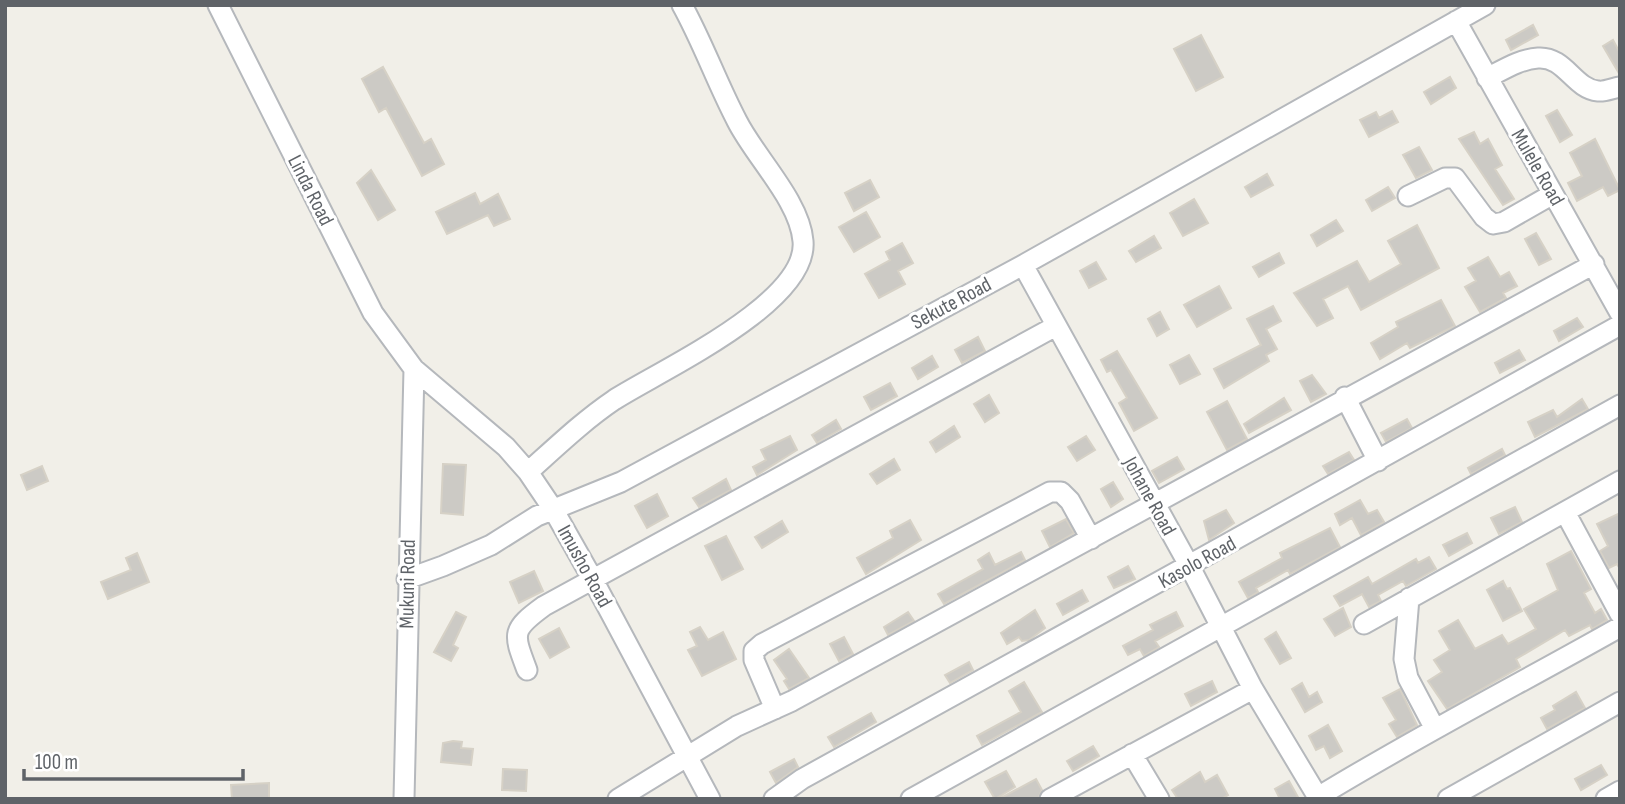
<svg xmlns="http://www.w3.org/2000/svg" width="1625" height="804" font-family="'Sofia Sans Condensed',sans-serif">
	<rect width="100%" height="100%" fill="#f1efe8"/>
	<!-- building -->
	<path fill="#cccac5" stroke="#d6d1c6" stroke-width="2" d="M1533 25 1538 35 1511 50 1506 40Z
		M1201 35 1223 77 1196 91 1174 49Z
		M1613 40 1620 53V75L1603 46Z
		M383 67 424 143 431 139 444 164 422 176 386 108 379 112 362 79Z
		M1450 77 1456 88 1431 104 1424 92Z
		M1557 110 1572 135 1560 142 1546 116Z
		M1392 111 1398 122 1369 137 1360 120 1376 112 1379 118Z
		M1474 132 1480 144 1488 139 1502 165 1495 169 1514 199 1503 205 1459 139Z
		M1595 139 1620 190 1608 196 1603 187 1577 201 1568 183 1582 176 1570 153Z
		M1419 147 1432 170 1416 178 1403 155Z
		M371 170 395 210 378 220 357 183Z
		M1267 174 1273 185 1251 197 1245 187Z
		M870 180 879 197 854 211 845 193Z
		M1388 187 1395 198 1372 211 1366 200Z
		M475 193 480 204 498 194 510 219 494 226 488 215 447 234 436 212Z
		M1194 199 1208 223 1183 236 1170 213Z
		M866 212 880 237 854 252 839 227Z
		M1336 220 1343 231 1317 246 1311 235Z
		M1417 225 1439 268 1361 310 1348 286 1323 299 1333 318 1317 326 1294 293 1357 261 1369 282 1401 264 1388 241Z
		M1536 233 1551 259 1539 265 1525 239Z
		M1154 236 1161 248 1136 262 1129 251Z
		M902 243 913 263 898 271 905 284 879 298 865 274 890 260 886 252Z
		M1279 253 1284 263 1259 277 1253 267Z
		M1488 257 1500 277 1509 272 1517 286 1503 293 1506 298 1480 312 1465 287 1476 281 1468 268Z
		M1096 262 1106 279 1089 288 1080 271Z
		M1219 286 1231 308 1197 327 1184 305Z
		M1441 300 1455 326 1410 348 1407 343 1380 359 1371 343 1398 327 1396 322Z
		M1273 306 1281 321 1266 329 1277 349 1266 355 1269 361 1224 388 1214 369 1261 345 1247 319Z
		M1160 312 1169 329 1157 336 1148 319Z
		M1577 318 1583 327 1559 341 1554 331Z
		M978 337 985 351 962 363 955 350Z
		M1519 350 1525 360 1500 373 1495 363Z
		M1117 351 1157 418 1134 431 1119 403 1127 398 1111 370 1107 372 1101 360Z
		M1189 355 1200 374 1180 384 1170 365Z
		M932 356 938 367 918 379 912 368Z
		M1312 375 1326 394 1311 402 1300 381Z
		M890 383 897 396 871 410 864 397Z
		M989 395 999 413 985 422 974 404Z
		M1284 398 1291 410 1249 433 1244 424Z
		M1582 399 1588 409 1535 437 1528 422 1553 410 1557 417Z
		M1227 401 1247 439 1227 450 1207 412Z
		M1407 419 1412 428 1386 442 1381 433Z
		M836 420 841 429 817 443 812 435Z
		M954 426 960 437 936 452 930 442Z
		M790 436 797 450 757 475 753 467 766 460 761 450Z
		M1086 436 1095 450 1077 461 1068 447Z
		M1502 449 1505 455 1471 474 1468 468Z
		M1349 452 1354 460 1328 474 1323 466Z
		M1177 457 1184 469 1159 483 1152 471Z
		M894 459 900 470 877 484 870 474Z
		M443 464 466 465 463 515 441 513Z
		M42 466 48 481 27 490 21 475Z
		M726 479 731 490 699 507 693 498Z
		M1113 482 1123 499 1111 507 1101 489Z
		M657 494 668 516 647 528 635 506Z
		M1360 500 1368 514 1377 510 1384 522 1361 535 1352 518 1340 525 1335 514Z
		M1515 507 1522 522 1499 534 1491 518Z
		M1226 510 1234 523 1209 540 1204 521Z
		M1620 513V569L1617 564 1609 568 1600 551 1608 546 1597 524Z
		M1066 519 1074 533 1050 547 1042 531Z
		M910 520 921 540 866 574 857 558 893 538 890 531Z
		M782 521 788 532 762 548 755 537Z
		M1330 528 1340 547 1290 574 1288 570 1256 588 1258 592 1248 598 1239 582 1282 558 1280 553Z
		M1467 533 1472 543 1449 556 1443 545Z
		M726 536 743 569 722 580 705 546Z
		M1571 551 1591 589 1584 593 1595 613 1601 609 1607 620 1592 629 1590 625 1569 636 1565 630 1516 659 1520 667 1447 709 1428 681 1442 672 1434 660 1450 650 1439 631 1458 620 1475 649 1502 635 1508 644 1536 629 1524 609 1558 590 1547 564Z
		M1021 552 1025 560 944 604 938 594 983 569 978 560 989 553 995 565Z
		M137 553 149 582 108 599 101 582 131 570 126 558Z
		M1429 557 1436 569 1406 586 1403 581 1378 595 1381 601 1369 607 1362 594 1340 606 1334 596 1368 577 1372 584 1416 559 1418 563Z
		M1128 566 1135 579 1114 588 1108 577Z
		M534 571 543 591 519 603 510 582Z
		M1503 581 1507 589 1510 588 1522 611 1503 621 1487 590Z
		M1082 590 1088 601 1063 615 1057 604Z
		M1343 608 1351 627 1335 636 1324 619Z
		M1035 610 1045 628 1029 640 1022 641 1019 637 1007 644 1001 633Z
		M456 612 466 617 453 645 458 648 451 661 434 652Z
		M908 612 914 621 888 635 884 627Z
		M1176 612 1183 626 1155 641 1159 647 1144 656 1140 649 1128 655 1123 646 1153 630 1150 625Z
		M700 627 708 640 723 632 736 659 702 676 688 650 697 646 690 632Z
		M559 628 569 647 550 658 539 639Z
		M1276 632 1291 658 1280 664 1265 639Z
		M844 637 853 654 839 661 830 644Z
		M789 649 809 678 789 689 784 681 787 679 774 660Z
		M969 662 973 670 950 683 945 675Z
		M1212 681 1217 692 1191 706 1185 694Z
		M1024 682 1042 712 982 745 977 736 1021 712 1009 691Z
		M1302 683 1309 697 1317 692 1322 702 1305 712 1292 689Z
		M1400 689 1417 725 1397 737 1389 724 1396 720 1383 698Z
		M1576 692 1585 708 1547 729 1541 718 1555 710 1553 706Z
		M871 713 876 722 834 747 828 737Z
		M1328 725 1342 751 1330 758 1324 746 1316 750 1309 736Z
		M453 741 462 742 461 748 473 749 471 765 441 762 443 743Z
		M1093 746 1099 756 1073 771 1067 761Z
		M794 759 798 767 776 783 770 772Z
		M1601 765 1607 775 1581 790 1575 779Z
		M503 769 527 770 526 791 502 790Z
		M1006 771 1015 787 995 799 985 782Z
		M1200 772 1205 782 1217 775 1228 795 1221 799H1178L1172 790Z
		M1036 779 1042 790 1038 799H999Z
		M1289 781 1299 799H1280L1275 789Z
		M269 783V799H232L231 785Z"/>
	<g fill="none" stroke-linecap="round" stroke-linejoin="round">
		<!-- minor casing -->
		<g stroke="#b5b8bc" stroke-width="23">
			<path id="minor" d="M218 5 373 313 414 369 506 447 528 472 553 509 592 578 710 799
				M1456 21 1620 313
				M1487 78C1503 70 1520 59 1538 58 1565 56 1574 89 1598 91 1605 92 1613 88 1620 87
				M1408 196 1445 178H1455L1484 217 1493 224 1504 222 1553 194
				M1023 265 1190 567 1253 689 1319 799
				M1345 397 1378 461
				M528 472C556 447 583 421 614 400 659 371 809 303 803 241 800 201 755 157 737 121 717 83 703 43 682 5
				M1565 512 1620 614
				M407 579 443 566 491 545 537 516 621 482 1023 265 1485 5
				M1409 598 1404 659 1408 678 1435 729
				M1364 624 1620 481
				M527 670C513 633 511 630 544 606L1056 326
				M775 709 754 660V651L762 644 1050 492H1061L1070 501 1091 539
				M1132 754 1159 799
				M1318 797C1416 737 1519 684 1620 627
				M404 799 414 369
				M618 799 737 726 792 701 1594 264
				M774 799 802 779C1075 628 1348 478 1620 325
				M911 799 1620 405
				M1050 799 1253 689
				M1448 799 1620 702
				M1606 799 1620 791"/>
		</g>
		<!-- minor -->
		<use href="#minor" stroke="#fff" stroke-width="19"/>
	</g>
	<g text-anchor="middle" stroke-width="6" stroke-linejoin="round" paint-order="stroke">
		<!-- street labels -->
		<g font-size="21" fill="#5f6368" stroke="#fff">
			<text transform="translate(1538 167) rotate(60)" y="7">Mulele Road</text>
			<text transform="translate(311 190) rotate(63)" y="7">Linda Road</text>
			<text transform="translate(951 303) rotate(-28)" y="7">Sekute Road</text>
			<text transform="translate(1150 496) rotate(61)" y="7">Johane Road</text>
			<text transform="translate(1197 562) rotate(-29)" y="7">Kasolo Road</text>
			<text transform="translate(585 566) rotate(61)" y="7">Imusho Road</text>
			<text transform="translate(407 584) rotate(-89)" y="7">Mukuni Road</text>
		</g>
	</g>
	<!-- border -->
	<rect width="1625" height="804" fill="none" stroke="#5f6368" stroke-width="14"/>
	<!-- scale -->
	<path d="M24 769v10h219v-10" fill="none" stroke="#5f6368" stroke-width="3.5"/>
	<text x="35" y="769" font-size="21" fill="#5f6368" stroke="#ffffff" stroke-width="5" paint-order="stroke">100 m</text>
</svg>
